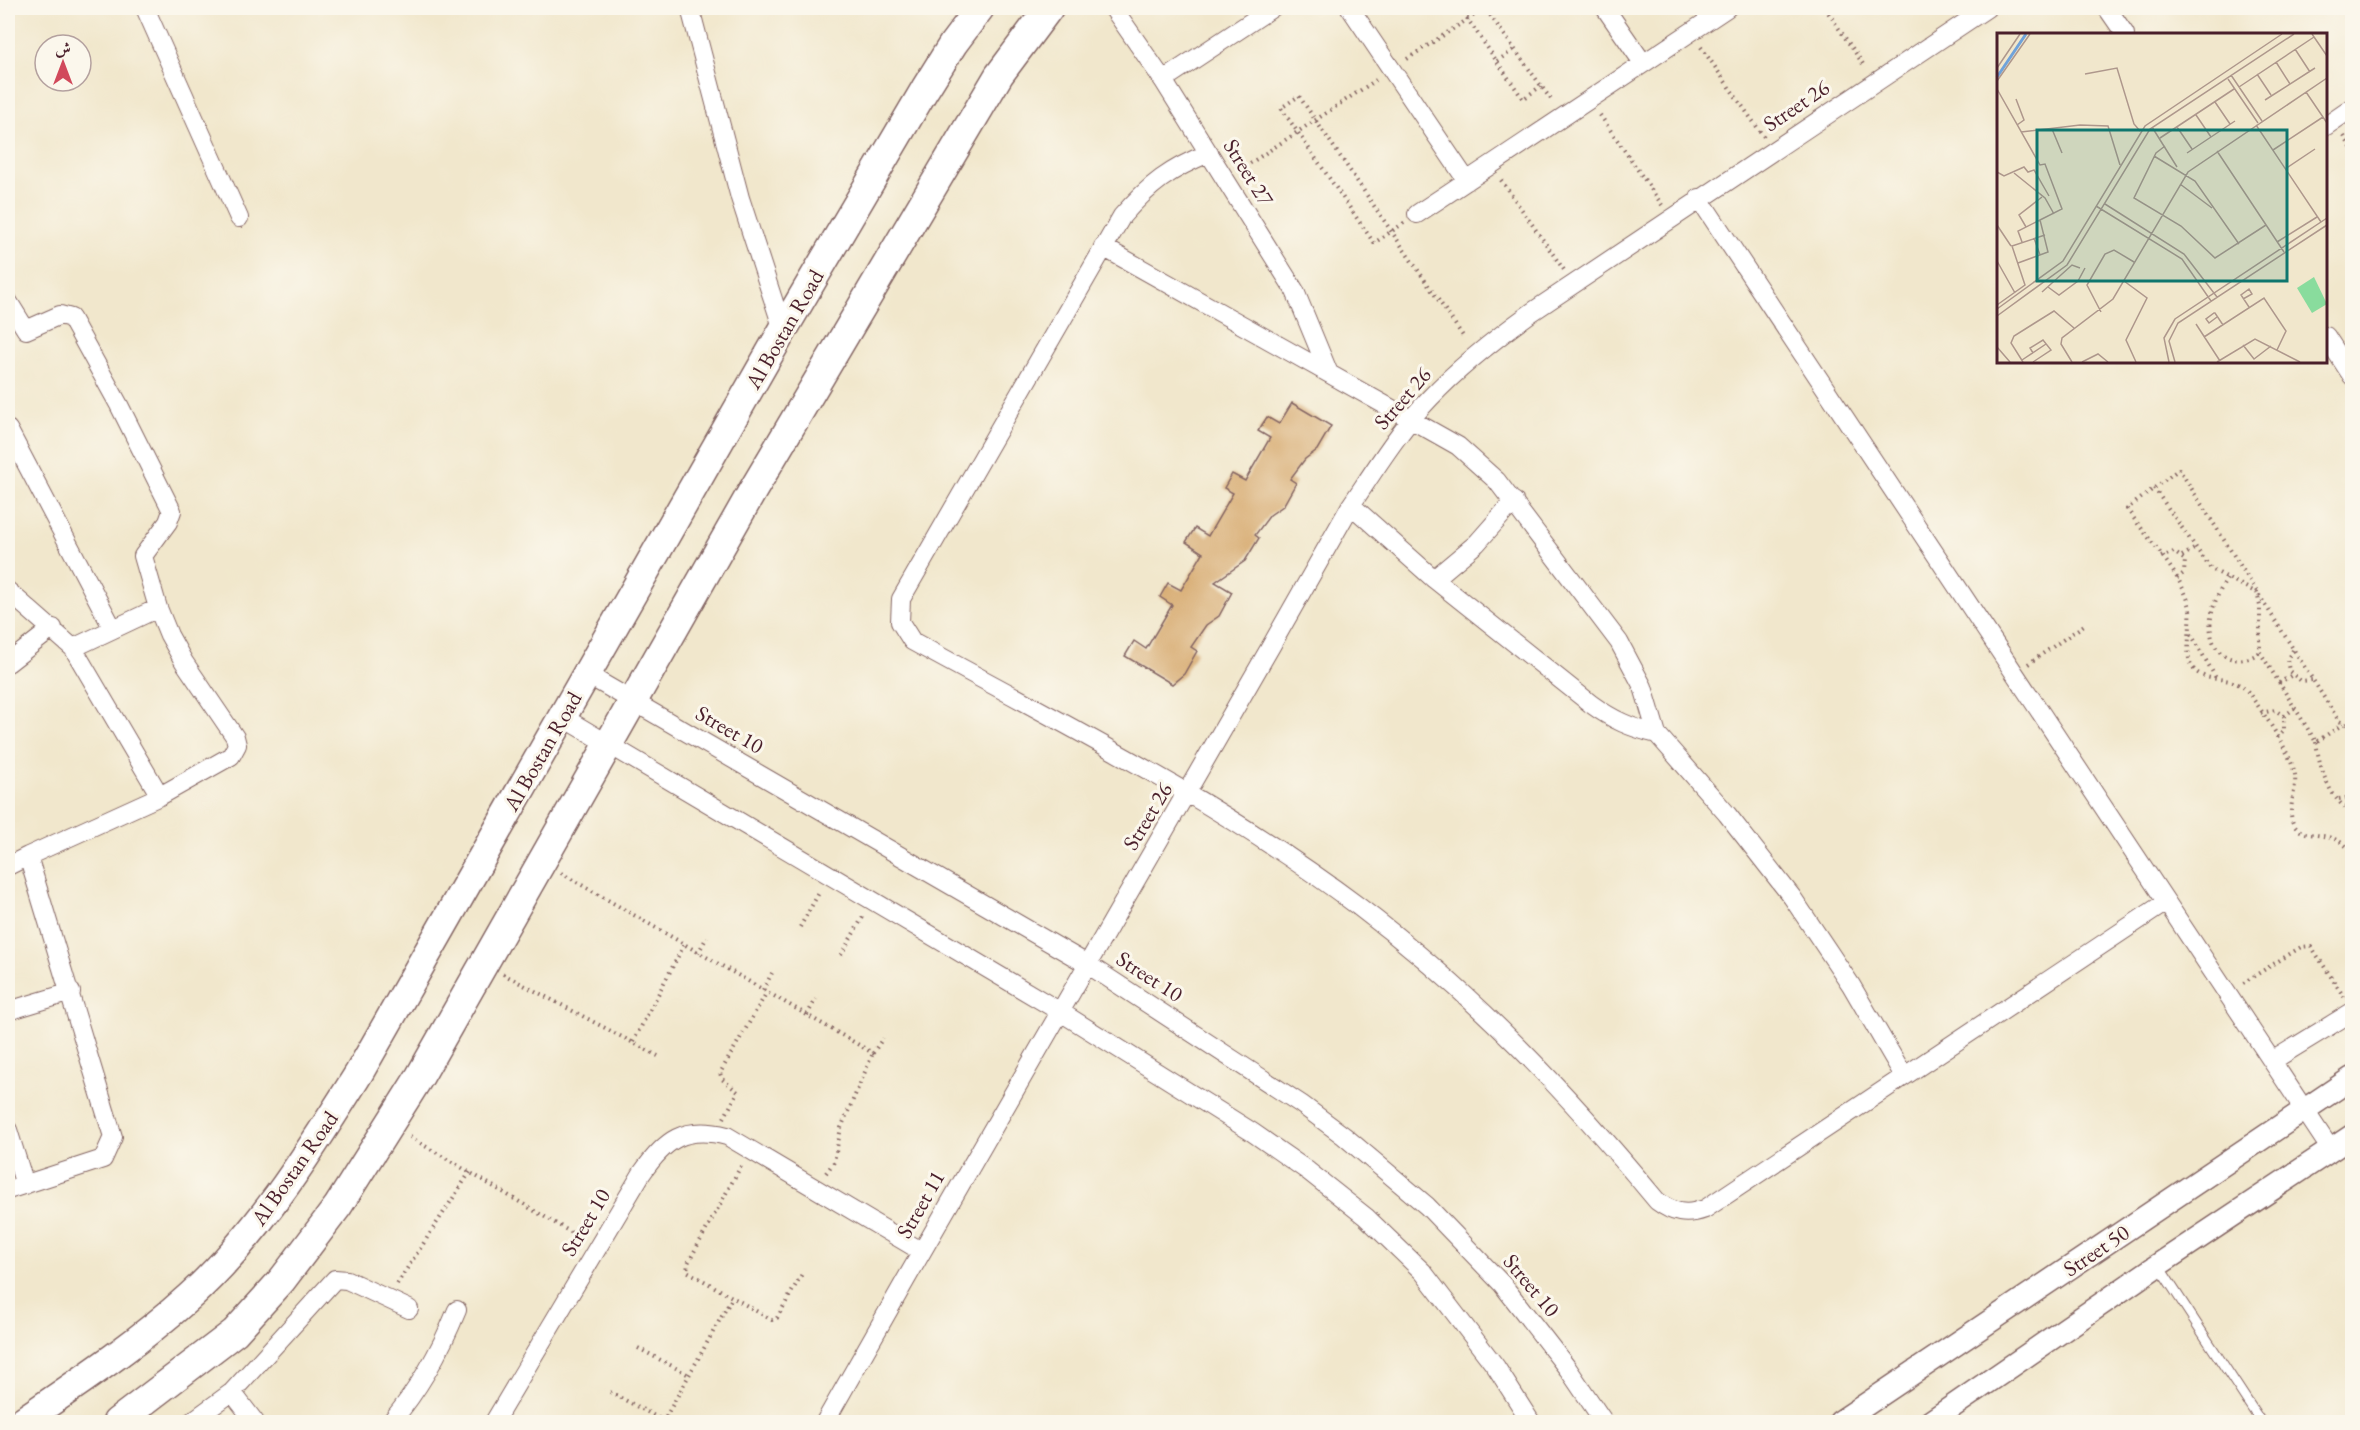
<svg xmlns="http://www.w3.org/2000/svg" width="2360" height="1430" font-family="'EB Garamond',Amiri,serif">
	<rect width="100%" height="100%" fill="#fbf7ec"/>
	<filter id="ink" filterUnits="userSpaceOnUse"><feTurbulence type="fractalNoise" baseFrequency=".0167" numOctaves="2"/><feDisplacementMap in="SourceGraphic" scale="12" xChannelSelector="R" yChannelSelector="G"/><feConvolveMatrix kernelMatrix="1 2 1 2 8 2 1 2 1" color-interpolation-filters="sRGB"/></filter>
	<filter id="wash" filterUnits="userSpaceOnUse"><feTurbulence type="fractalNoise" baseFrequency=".008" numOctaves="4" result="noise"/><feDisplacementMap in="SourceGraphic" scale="24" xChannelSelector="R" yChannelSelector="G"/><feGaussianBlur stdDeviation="1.35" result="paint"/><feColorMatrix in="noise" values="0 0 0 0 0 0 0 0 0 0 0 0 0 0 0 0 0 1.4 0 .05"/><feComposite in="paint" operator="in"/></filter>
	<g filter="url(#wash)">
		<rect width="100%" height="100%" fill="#f1e7cc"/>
		<g id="blocks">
			<!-- building -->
			<path fill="#d8ad74" d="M1292 403 1331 426 1317 450 1305 459 1290 479 1296 483 1283 506 1270 515 1255 535 1259 538 1245 561 1215 582 1232 592 1219 616 1206 625 1191 647 1197 651 1184 674 1172 684 1125 656 1134 641 1146 649 1172 605 1160 597 1168 583 1181 590 1203 553 1186 542 1195 528 1208 536 1233 493 1224 488 1232 474 1245 481 1270 438 1258 431 1267 417 1279 424Z"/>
		</g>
	</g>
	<g filter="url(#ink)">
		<use href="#blocks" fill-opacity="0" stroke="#846563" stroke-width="1.5"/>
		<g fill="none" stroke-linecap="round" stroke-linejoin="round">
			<!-- service casing -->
			<g stroke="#846563" stroke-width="11">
				<path id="service" d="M2158 1265 2259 1419"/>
			</g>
			<!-- minor casing -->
			<g stroke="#846563" stroke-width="20">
				<path id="minor" d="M145 8 239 218
					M690 8 740 198 783 330
					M1113 8 1163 80 1295 291 1328 371
					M1350 8 1467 181
					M1605 8 1643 63
					M2107 8 2125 34
					M1163 80 1272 8
					M2326 126 2352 108
					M1209 153C1170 169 1150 184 1122 216L901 599 900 622 912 641C1063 724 1220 802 1358 906 1471 991 1567 1092 1657 1201 1673 1213 1686 1216 1705 1209L2166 902
					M1699 198 2331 1150
					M1417 214 1727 8
					M1103 247 1435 433 1458 446 1497 481 1619 642 1643 687 1657 734 1727 814 1792 897 1851 985 1904 1076
					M8 301 26 330 60 315 71 318 119 405 172 511 168 522 143 556 158 608 169 635 184 662 235 737 237 745 231 756 160 796 28 856 113 1137 103 1159 8 1190
					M2326 336 2352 376
					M8 429 113 629
					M1351 505 1434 579 1591 704C1613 720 1631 728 1657 734
					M1434 579 1477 543 1514 501
					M8 591 73 648 160 796
					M73 648 158 608
					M8 663 53 628
					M586 674 1087 964 1301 1104 1344 1136 1427 1206 1502 1284 1568 1369 1604 1422
					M561 716 1059 1011 1252 1132 1308 1171 1366 1217 1423 1272 1496 1367 1531 1422
					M8 866 28 856
					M8 1011 71 992
					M2272 1061 2352 1012
					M8 1130 25 1185
					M232 1392 255 1422
					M191 1422 232 1392 335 1279 347 1280 409 1309
					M391 1422C420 1388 440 1352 457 1310
					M494 1422 642 1173C665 1140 684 1125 727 1136L921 1251
					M825 1422C998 1115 1178 812 1351 505 1376 468 1400 429 1430 398 1461 365 1496 338 1532 312L1987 8"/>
			</g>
			<!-- tertiary casing -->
			<g stroke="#846563" stroke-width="25">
				<path id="tertiary" d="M1840 1422 2352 1078
					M1930 1422 2158 1265 2352 1136"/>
			</g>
			<!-- primary casing -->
			<g stroke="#846563" stroke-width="31">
				<path id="primary" d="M21 1422C78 1383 137 1344 189 1297 258 1235 310 1151 359 1073L783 330 925 89 953 44 980 8
					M117 1422 235 1332 282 1280 338 1206 420 1076 753 490 999 75 1049 8"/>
			</g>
			<!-- path -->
			<path stroke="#846563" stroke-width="4" stroke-dasharray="1.5 4.5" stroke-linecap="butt" d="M1460 8 1523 99 1541 86
				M1825 8 1865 67
				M1701 47 1764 137
				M1407 59 1485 8 1552 101
				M1497 61 1515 49
				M1600 115 1662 205
				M2344 136 2352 149
				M1240 170 1376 80
				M1501 180 1564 270
				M1404 223 1374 243 1281 108 1299 96 1465 339
				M2154 488 2211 569 2257 593 2260 606V652L2316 742 2343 724
				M2182 556 2196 548
				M2161 557 2174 552 2185 560 2184 573 2176 579
				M2227 579C2217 594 2208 615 2211 633 2214 659 2241 667 2260 652
				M2191 634 2216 678
				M2293 650 2287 659 2289 671 2301 681 2312 680
				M2028 664 2087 623
				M2279 683 2292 675
				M2261 713 2275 710 2284 716V731L2277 738
				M2284 716 2295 708
				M2352 727 2339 721 2179 469 2127 509C2145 535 2181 574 2189 604 2194 623 2183 653 2192 667 2205 686 2231 672 2248 692 2262 711 2291 752 2295 775 2297 791 2286 811 2294 825 2305 842 2334 827 2352 853
				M2316 742C2320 769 2328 797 2352 813
				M2339 799 2352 797
				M561 873 873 1053 883 1038
				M800 927 820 891
				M698 953 707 937
				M841 955 863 917
				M503 974 658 1056
				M2243 983 2301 947 2311 946 2344 997
				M763 990 772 973
				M807 1015 816 999
				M633 1042 684 945
				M724 1118 738 1092 722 1079 720 1073 767 992
				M410 1137 582 1239
				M741 1166 688 1263 687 1271 772 1320 777 1318 802 1274
				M826 1173 834 1162 841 1128 873 1053
				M397 1284 470 1172
				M638 1348 689 1375
				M610 1392 664 1421
				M663 1422 732 1298"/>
			<!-- service -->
			<use href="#service" stroke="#fff" stroke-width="9"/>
			<!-- minor -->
			<use href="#minor" stroke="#fff" stroke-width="18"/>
			<!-- tertiary -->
			<use href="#tertiary" stroke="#fff" stroke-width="22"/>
			<!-- primary -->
			<use href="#primary" stroke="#fff" stroke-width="28"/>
		</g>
	</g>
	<g text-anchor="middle" stroke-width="6" stroke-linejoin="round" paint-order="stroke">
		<!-- street labels -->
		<g font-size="22" fill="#4a1f2b" stroke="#fbf7ec">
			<text transform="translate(1796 105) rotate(-34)" y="8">Street 26</text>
			<text transform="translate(1249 172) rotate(58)" y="8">Street 27</text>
			<text transform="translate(784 329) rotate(-60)" y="8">Al Bostan Road</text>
			<text transform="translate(1402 398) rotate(-49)" y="8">Street 26</text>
			<text transform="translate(730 729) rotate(30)" y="8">Street 10</text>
			<text transform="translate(542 751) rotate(-60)" y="8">Al Bostan Road</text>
			<text transform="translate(1147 816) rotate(-59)" y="8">Street 26</text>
			<text transform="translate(1150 976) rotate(33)" y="8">Street 10</text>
			<text transform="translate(294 1168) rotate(-55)" y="8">Al Bostan Road</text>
			<text transform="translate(920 1204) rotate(-60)" y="8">Street 11</text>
			<text transform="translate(585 1222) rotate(-59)" y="8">Street 10</text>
			<text transform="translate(2096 1250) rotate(-34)" y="8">Street 50</text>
			<text transform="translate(1532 1285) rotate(50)" y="8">Street 10</text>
		</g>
	</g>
	<!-- overview -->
	<g transform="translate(1997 33)">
		<rect width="330" height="330" fill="#f1e7cc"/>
		<path d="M317 244 330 271 315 280 300 255Z" fill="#89dc9d"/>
		<path fill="none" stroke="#6fa3db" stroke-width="3" d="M0 44 29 1"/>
		<path fill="none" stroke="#ae978c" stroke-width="1.5" d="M315 1 330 23M298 16 313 39M279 29 293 51M0 35 23 1M88 41 120 35 137 91 143 98M260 41 274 62M234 42 265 88M231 46 261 90M0 48 33 1M242 54 317 4M0 56 43 132 48 131 65 176 43 187 51 219 21 230M309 59 330 90M19 66 27 87 20 92M268 67 318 35M218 69 233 91M199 82 214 104M259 92 324 189M155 94 180 134M180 94 195 116M55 96 65 120M24 99 83 92 111 93 123 132M163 105 237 56M168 113 159 120 137 165 184 193 218 225 269 192M276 117 326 84M220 118 287 219M190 120 238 88M157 123 198 148 242 211M288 136 318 116M0 139 7 143 27 134 31 139 37 137 52 163M17 140 48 165 57 181M183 151 215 175M108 171 187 221 220 264M99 173 185 226 214 268M0 192 14 213M29 194 22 182 45 164M37 205 43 222M25 209 21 198 43 187M280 209 320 184M0 228 18 260M127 248 150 265 129 307 139 329M51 254 62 262 81 248 88 235M45 259 75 232 83 235M246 266 255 261 252 256 244 262 252 274M0 272 28 252 15 213 48 202M0 276 66 228 148 93 285 1M104 279 90 252 108 221 117 217 137 229M0 283 70 232 153 96 297 1M220 284 212 290 209 286 217 280H218L226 292M199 291 223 328M207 304 267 265 289 298 280 317M246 312 257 326 274 313M0 314 13 329M25 327 49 311M26 329 14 310 17 303 57 278 77 295M36 329 54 317 46 307 33 315 36 320M75 329 64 311 65 305 116 266 191 139 330 45M85 329 101 321 111 329M172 329 167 305 178 286 330 185M178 329 172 308 181 290 330 192M220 329 258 306 303 329"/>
		<path fill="#0f766e" fill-opacity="0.15" stroke="#0f766e" stroke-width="3" d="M40 97H290V248H40Z"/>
		<rect width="330" height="330" fill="none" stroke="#4a1f2b" stroke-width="3"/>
	</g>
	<!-- margin -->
	<rect width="2360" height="1430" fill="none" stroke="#fbf7ec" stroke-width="30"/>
	<!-- north arrow -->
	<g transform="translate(63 63)"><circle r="28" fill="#fbf7ec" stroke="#b4a19f" stroke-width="1.5"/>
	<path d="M0-4.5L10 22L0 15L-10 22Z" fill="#d1495b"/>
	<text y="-9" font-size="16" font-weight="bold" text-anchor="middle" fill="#4a1f2b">ش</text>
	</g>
</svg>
